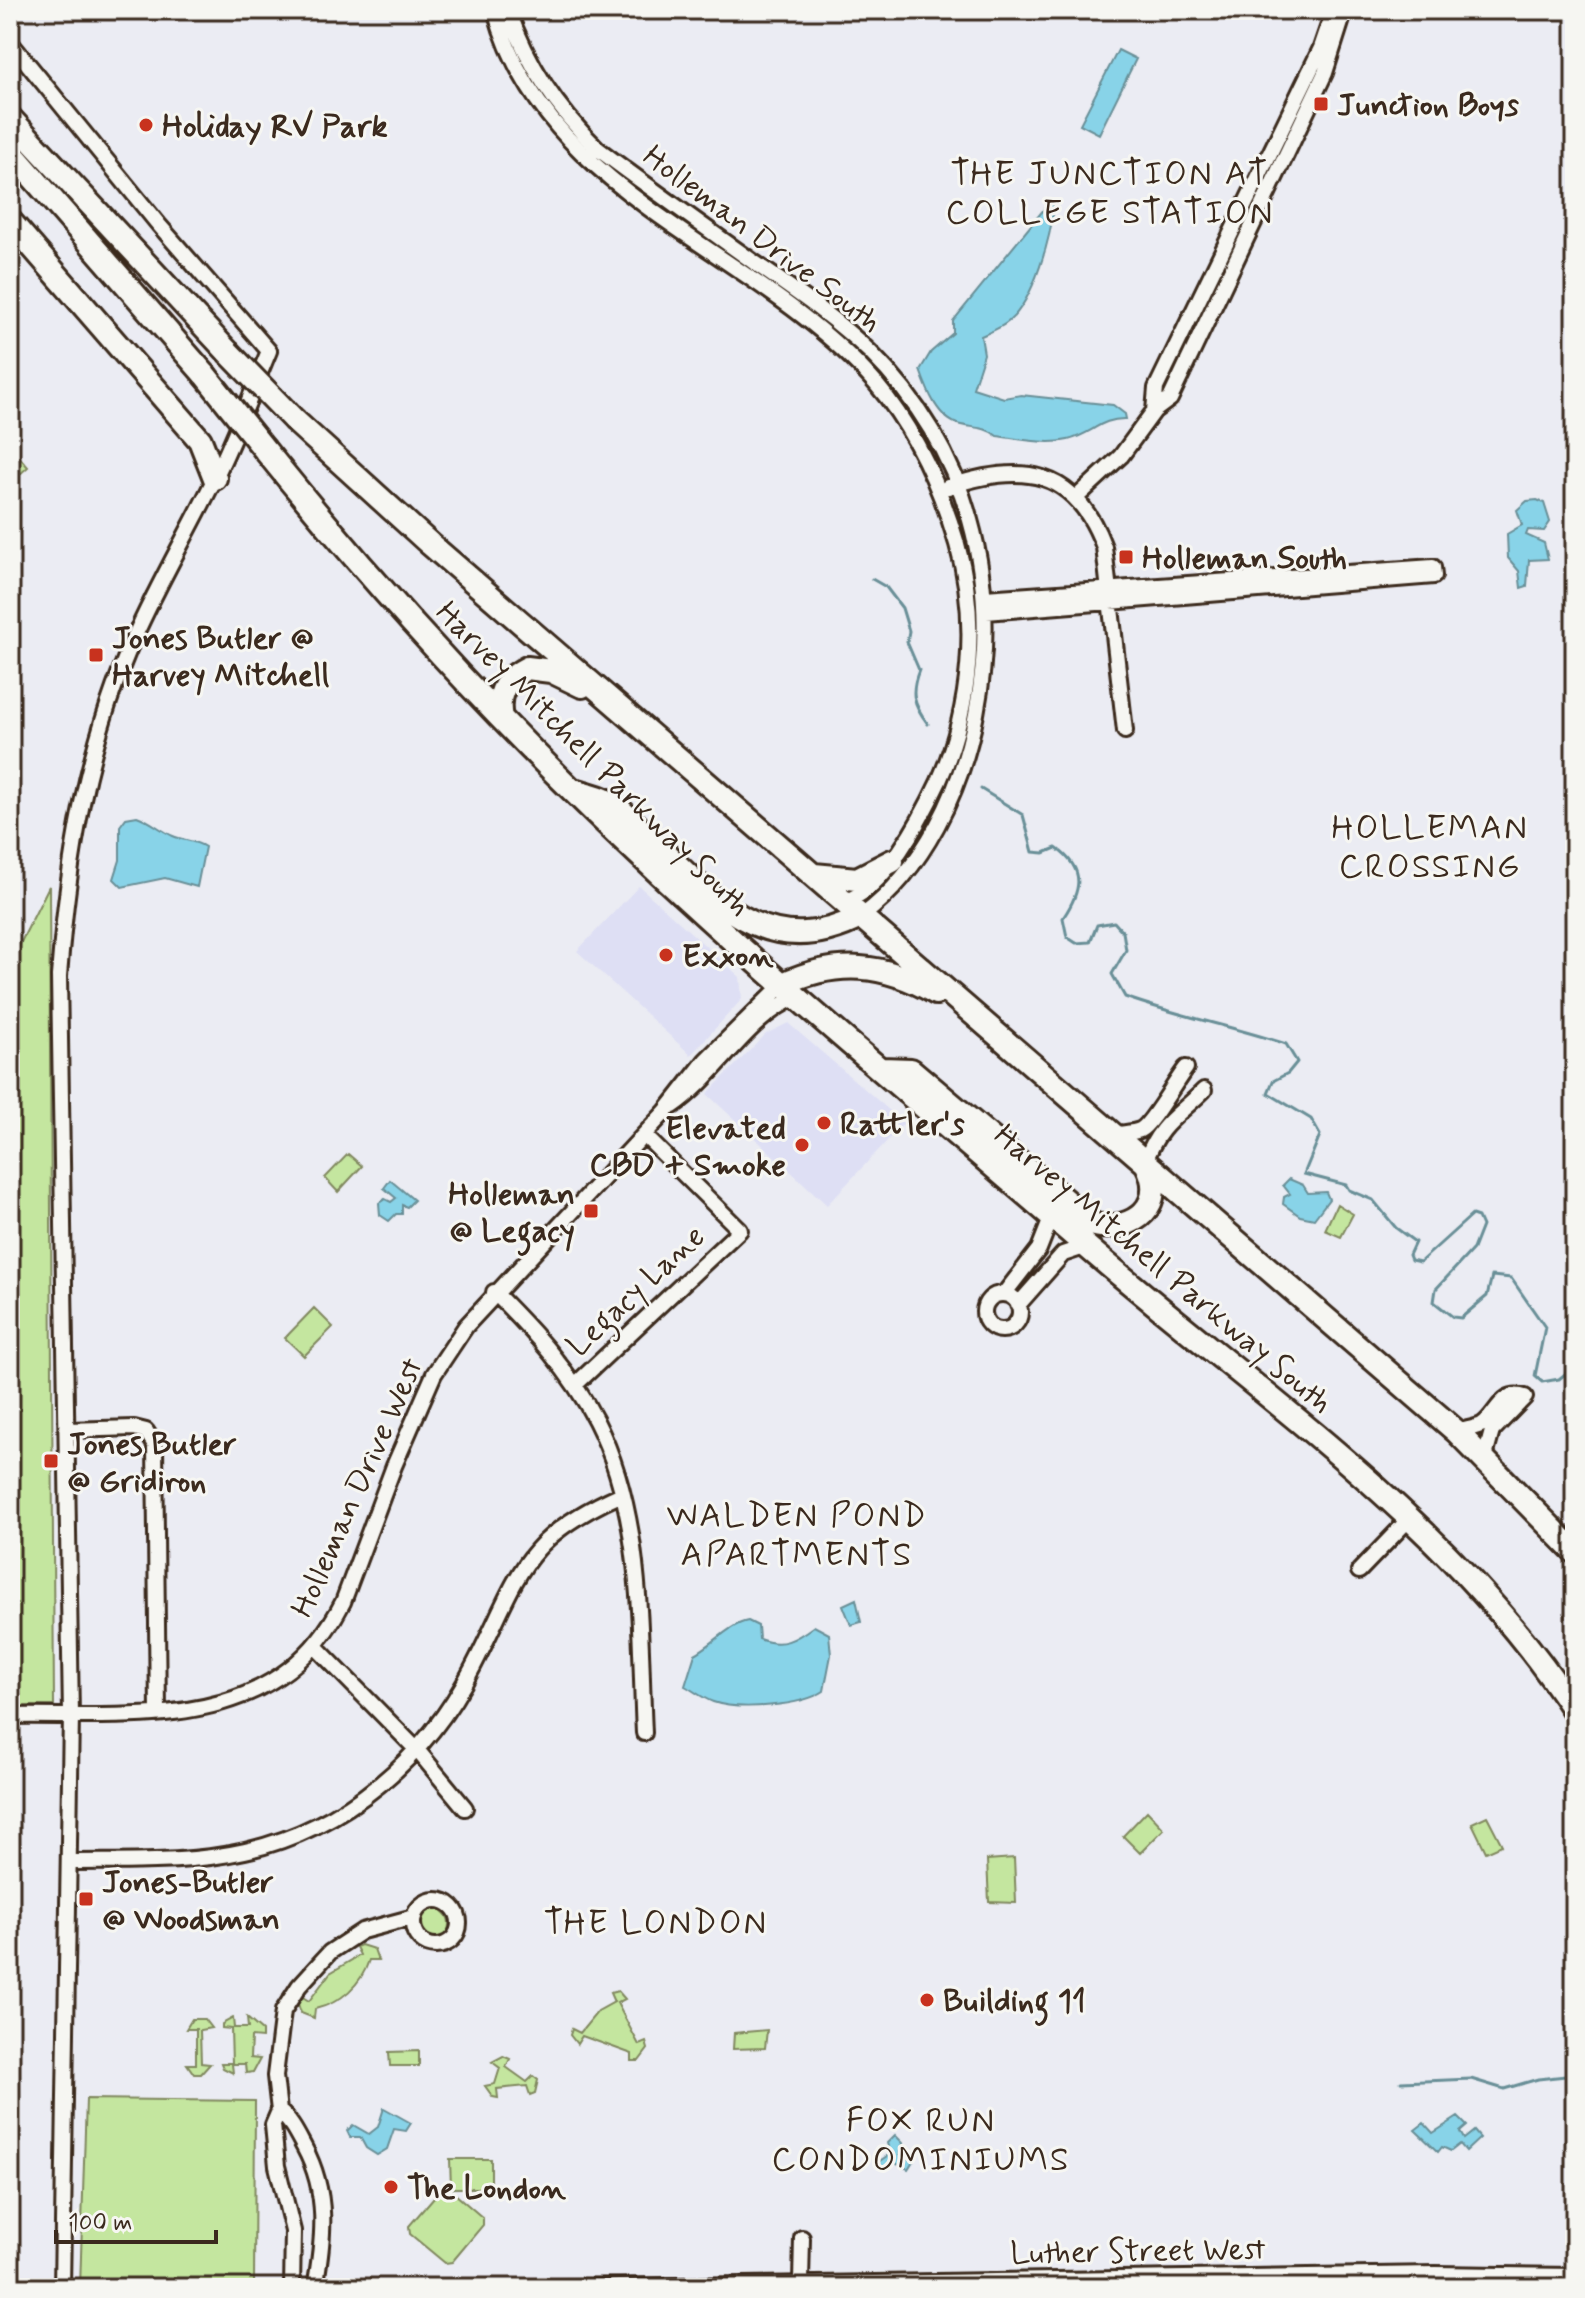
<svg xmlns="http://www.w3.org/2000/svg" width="1585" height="2298" font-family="Mynerve,sans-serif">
	<rect width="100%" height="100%" fill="#ebecf3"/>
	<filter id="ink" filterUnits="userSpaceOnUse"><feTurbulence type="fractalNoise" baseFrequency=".0125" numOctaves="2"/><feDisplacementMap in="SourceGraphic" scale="16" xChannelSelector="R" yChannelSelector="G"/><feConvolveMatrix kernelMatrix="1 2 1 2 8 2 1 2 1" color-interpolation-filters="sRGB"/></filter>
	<g filter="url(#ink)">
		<!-- built -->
		<path fill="#dedff4" d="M639 886 740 977 742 999 691 1055 577 951Z
			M788 1023 904 1123 827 1205 707 1094 766 1034Z"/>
		<!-- green -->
		<path fill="#c4e69f" stroke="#80885e" stroke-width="2" d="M10 446 28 467 10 483Z
			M49 886 54 1706H10V964Z
			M348 1154 362 1166 338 1192 325 1178Z
			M1337 1204 1353 1214 1341 1237 1325 1230Z
			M314 1308 333 1327 304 1356 285 1338Z
			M1147 1811 1164 1829 1140 1853 1123 1836Z
			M1487 1816 1502 1845 1486 1852 1472 1823Z
			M1014 1858 1016 1903 989 1902 987 1860Z
			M419 1924a15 15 0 1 1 30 0a15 15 0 1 1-30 0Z
			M361 1945 374 1949 378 1960H369C361 1985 341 2003 315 2009L314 2018 301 2013 298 2004 301 1996 309 2001 330 1973 360 1955 356 1947Z
			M618 1991 625 1999 617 2003 639 2045 646 2042 648 2049 639 2061H632V2054L582 2036 577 2044 570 2035 572 2029 580 2033 598 2011 614 2002 610 1993Z
			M233 2018 234 2028H248L247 2018 262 2031V2038L251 2037 250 2058 260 2059 253 2072 246 2073 245 2064H232L233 2073 223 2068 221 2063H232L231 2029 222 2028V2024Z
			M192 2019H204L211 2028 200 2030 201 2063 210 2064 201 2074H194L187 2064H196V2029H186Z
			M767 2030 765 2048 733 2049 734 2033Z
			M419 2051V2066H390L389 2052Z
			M503 2056 510 2059 506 2067 527 2082 533 2076 538 2080 535 2093 530 2095 527 2086 497 2089 498 2098 493 2097 485 2086 495 2084 500 2068 492 2062Z
			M86 2099 255 2101 254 2286 80 2288Z
			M450 2159H491V2188H451Z
			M448 2188 483 2218V2225L452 2262 445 2263 410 2234 409 2226 440 2190Z"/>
		<!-- water -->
		<path fill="#88d3e8" stroke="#698f97" stroke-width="2" d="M1118 50 1136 59 1099 134 1080 124Z
			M1049 203 1054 205C1051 237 1034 300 1009 321 1001 328 990 332 981 336L984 354 973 388 1004 398 1021 395 1113 405 1125 414 1126 419C1101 418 1092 434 1068 440 1046 445 1019 439 997 436 987 427 974 428 961 425 938 420 927 390 920 370L931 352 953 333V321Z
			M1537 500 1544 503 1550 522 1544 531 1528 530 1526 535 1544 543 1548 559 1529 560 1527 586 1521 588 1519 571 1508 558 1507 534 1522 525 1517 510 1527 501Z
			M137 816C151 821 160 830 173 836 184 841 195 840 205 847L197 887 165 878 122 887 114 879 120 860V826L126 818Z
			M1289 1179 1303 1185 1308 1193 1326 1192 1329 1199 1314 1219 1300 1216 1283 1204 1284 1197 1290 1194 1283 1185Z
			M390 1180 414 1200 407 1207 402 1205V1214H396L389 1221 380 1215 379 1203 385 1199 391 1202 396 1198 384 1188Z
			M856 1599 861 1622 851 1625 843 1605Z
			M748 1621 758 1626 759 1639C782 1648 795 1640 814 1626L829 1634 831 1655 824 1691C802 1706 739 1711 713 1702 704 1699 694 1691 685 1686L695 1654C714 1644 728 1625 748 1621Z
			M384 2108 411 2123 406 2131 394 2129 387 2149 377 2155 366 2148 360 2137H350L347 2131 353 2125 369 2134 378 2127Z
			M1458 2117 1467 2126 1460 2132 1464 2139 1474 2131 1480 2138 1466 2151 1460 2144 1451 2151 1442 2147 1438 2152 1415 2130 1424 2123 1433 2133Z
			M895 2135 903 2143 900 2154 913 2161 908 2169 895 2163 882 2169 878 2162 890 2154 887 2143Z"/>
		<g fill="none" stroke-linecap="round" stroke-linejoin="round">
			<!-- stream -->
			<path stroke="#698f97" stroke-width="3" d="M872 579 886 587 902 608 909 631 907 642 919 670C910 693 913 704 928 724
				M981 789 1023 815 1033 852 1044 853 1056 848C1087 870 1081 891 1063 918L1067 937 1076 943 1090 942 1097 925 1114 922 1123 932 1126 950 1112 974 1125 997C1178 1016 1232 1026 1286 1044L1297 1062 1288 1073 1273 1081 1268 1093 1311 1119 1320 1135 1304 1174 1346 1185 1349 1190 1373 1200 1396 1228 1415 1242 1409 1255 1411 1260 1420 1262 1472 1215 1478 1217 1482 1226 1473 1249 1436 1289 1434 1302 1453 1317 1461 1318 1487 1296 1492 1276 1511 1278 1545 1327 1535 1376 1542 1382 1559 1379 1575 1366
				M1401 2082 1471 2079 1504 2089 1538 2079 1575 2075"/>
			<!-- minor casing -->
			<g stroke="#3b2a1e" stroke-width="20">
				<path id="minor" d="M495 10C545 198 760 249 876 384 916 431 940 486 957 544 979 620 971 709 939 781 923 815 883 893 844 901
					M508 10C528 65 556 108 598 149 650 188 702 225 755 263 795 291 835 318 870 352 969 451 1002 579 976 714 962 789 924 870 862 916
					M10 42 159 225 269 351C251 394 235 438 214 480 188 533 158 584 134 638 86 745 68 860 59 976L71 1715 62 2288
					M1154 411 1156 388 1321 48 1334 10
					M948 487C1022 462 1075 468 1104 547L1125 731
					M1077 497 1121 456 1154 411 1170 399 1325 73 1345 10
					M985 598 1433 567 1434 576 986 612
					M673 1106C717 1076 747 1017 797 997
					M1114 1135C1122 1133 1133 1133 1140 1130 1151 1125 1175 1082 1186 1068
					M1145 1162C1159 1124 1177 1117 1204 1090
					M494 1292C533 1331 571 1372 596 1421 644 1515 639 1630 644 1733
					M1004 1294 1039 1249 1052 1216
					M984 1312a18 18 0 1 1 36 0a18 18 0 1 1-36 0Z
					M1018 1305 1063 1254 1087 1246
					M575 1385 740 1230 644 1135
					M68 1430 134 1428 146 1431 155 1445 158 1712
					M1457 1432C1465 1429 1477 1428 1483 1424 1498 1413 1502 1389 1525 1397
					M1485 1457 1492 1431 1525 1397
					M1359 1571 1411 1517
					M315 1646 418 1751 465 1808
					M10 1716C137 1714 275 1735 343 1602L394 1466 434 1374 466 1326 666 1111 706 1060 783 984
					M69 1862C128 1861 188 1864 245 1851 346 1828 427 1758 473 1667 520 1576 519 1539 622 1494
					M413 1923a23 23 0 1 1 46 0a23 23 0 1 1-46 0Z
					M279 2111C291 2121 297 2134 304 2147 329 2193 324 2238 315 2288
					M801 2282 802 2238
					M292 2288 293 2231 277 2166 273 2125 279 2111 275 2076 283 2011 299 1986 330 1952 362 1931 414 1917
					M558 2288 1436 2274 1575 2276"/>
			</g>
			<!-- highway casing -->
			<g stroke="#3b2a1e" stroke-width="28">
				<path id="highway" d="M10 118 228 352
					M10 151 205 375
					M10 221 200 440 215 478
					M295 421 430 544 1457 1432 1575 1552
					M265 450C361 569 463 683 572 790 735 951 913 1096 1086 1246 1256 1393 1451 1521 1575 1712
					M501 718C496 694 505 679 527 668L551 671 582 686
					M578 791C589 795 603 797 612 804 624 811 634 824 644 833 710 895 764 967 862 916
					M814 875 857 879 892 861
					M783 984C837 959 884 963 936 993
					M882 1069 911 1070 1094 1225C1135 1233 1168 1204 1146 1163"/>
			</g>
			<!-- minor -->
			<use href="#minor" stroke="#f6f6f2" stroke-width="14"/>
			<!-- highway -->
			<use href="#highway" stroke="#f6f6f2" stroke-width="22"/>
			<!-- highway-bridge casing -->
			<g stroke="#3b2a1e" stroke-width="28" stroke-linecap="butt">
				<path id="highway-bridge" d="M228 352 295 421
					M205 375 265 450"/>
			</g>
			<!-- highway-bridge -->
			<use href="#highway-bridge" stroke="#f6f6f2" stroke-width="22"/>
		</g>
	</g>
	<!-- markers -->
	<g fill="#c8321e" stroke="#f6f6f2" stroke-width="3">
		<rect x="1313" y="96" width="16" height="16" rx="4"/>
		<circle cx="146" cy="125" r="8"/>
		<rect x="1118" y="549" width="16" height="16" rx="4"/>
		<rect x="88" y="647" width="16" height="16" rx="4"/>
		<circle cx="666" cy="955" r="8"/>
		<circle cx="824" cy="1123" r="8"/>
		<circle cx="802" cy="1145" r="8"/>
		<rect x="583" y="1203" width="16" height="16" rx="4"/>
		<rect x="43" y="1453" width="16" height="16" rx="4"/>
		<rect x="78" y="1891" width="16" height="16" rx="4"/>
		<circle cx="927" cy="2000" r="8"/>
		<circle cx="391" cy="2187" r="8"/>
	</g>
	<g text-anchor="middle" stroke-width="6" stroke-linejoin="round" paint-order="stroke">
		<!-- poi labels -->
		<g font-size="32" font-weight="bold" fill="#3b2a1e" stroke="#f6f6f2" text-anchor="start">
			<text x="1337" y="115">Junction Boys</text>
			<text x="162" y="136">Holiday RV Park</text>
			<text x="1142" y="568">Holleman South</text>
			<text x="112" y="648">Jones Butler @<tspan x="112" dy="37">Harvey Mitchell</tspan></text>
			<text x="682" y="966">Exxon</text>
			<text x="840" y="1134">Rattler's</text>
			<text x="786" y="1138" text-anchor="end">Elevated<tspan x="786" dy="37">CBD + Smoke</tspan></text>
			<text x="575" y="1204" text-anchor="end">Holleman<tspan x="575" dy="37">@ Legacy</tspan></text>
			<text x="67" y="1454">Jones Butler<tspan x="67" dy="37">@ Gridiron</tspan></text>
			<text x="102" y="1892">Jones-Butler<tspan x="102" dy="37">@ Woodsman</tspan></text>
			<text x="943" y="2011">Building 11</text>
			<text x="407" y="2198">The London</text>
		</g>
		<!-- street labels -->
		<g font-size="32" fill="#3b2a1e" stroke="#f6f6f2">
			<text transform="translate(763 238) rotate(37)" y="11">Holleman Drive South</text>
			<text transform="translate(594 758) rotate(45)" y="11">Harvey Mitchell Parkway South</text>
			<text transform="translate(1164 1268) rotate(40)" y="11">Harvey Mitchell Parkway South</text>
			<text transform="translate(635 1290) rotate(-43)" y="11">Legacy Lane</text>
			<text transform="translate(356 1487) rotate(-66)" y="11">Holleman Drive West</text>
			<text transform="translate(1138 2250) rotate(-1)" y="11">Luther Street West</text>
		</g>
		<!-- neighbourhood labels -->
		<g font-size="34" letter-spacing="2" fill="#3b2a1e" stroke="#f6f6f2">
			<text x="1110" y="184">THE JUNCTION AT<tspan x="1110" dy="39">COLLEGE STATION</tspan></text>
			<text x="1430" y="838">HOLLEMAN<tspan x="1430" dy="39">CROSSING</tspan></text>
			<text x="797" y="1526">WALDEN POND<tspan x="797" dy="39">APARTMENTS</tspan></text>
			<text x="656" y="1933">THE LONDON</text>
			<text x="921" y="2131">FOX RUN<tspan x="921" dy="39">CONDOMINIUMS</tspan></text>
		</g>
	</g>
	<!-- margin -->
	<rect width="1585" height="2298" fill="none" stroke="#f6f6f2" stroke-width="40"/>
	<rect x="20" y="20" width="1545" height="2258" fill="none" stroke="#3b2a1e" stroke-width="3" filter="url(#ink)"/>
	<!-- scale -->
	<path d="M56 2230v12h160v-12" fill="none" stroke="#3b2a1e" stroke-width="4"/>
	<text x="68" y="2230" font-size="24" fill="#3b2a1e" stroke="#f6f6f2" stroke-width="6" paint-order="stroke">100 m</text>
</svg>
